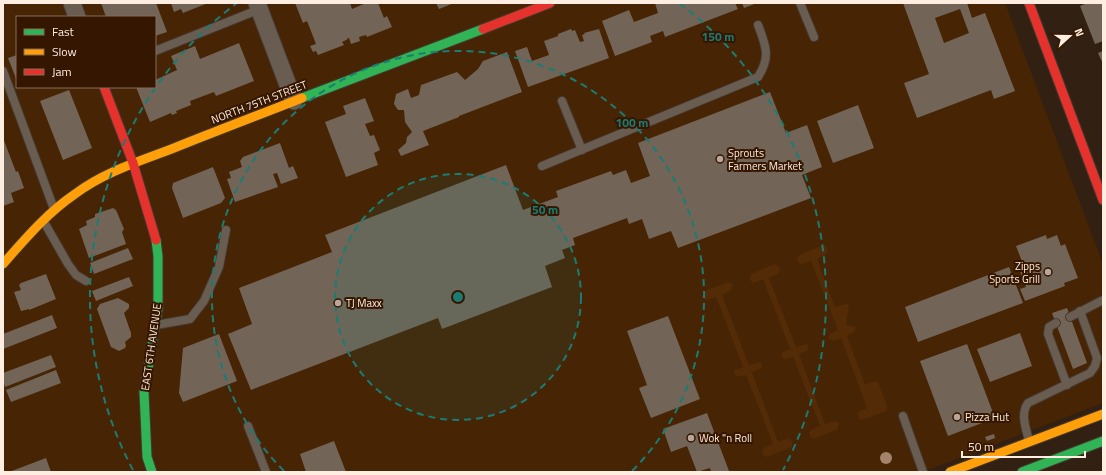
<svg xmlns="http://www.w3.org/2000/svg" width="1106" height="475" font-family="'Titillium Web',sans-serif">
	<rect width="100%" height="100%" fill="#322112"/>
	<!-- built -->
	<path fill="#472404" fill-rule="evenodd" d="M3 3H1005L1103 264V403L923 472H3ZM17 17H155V87H17Z"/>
	<!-- green -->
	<path fill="#532b07" d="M822 246H825L828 249C827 256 822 256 817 259L835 307 846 304 849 305 846 325 856 327 855 331 847 336 865 384 877 381 878 382 887 405 886 411 862 420 859 419 857 414 858 412 867 408 841 338 833 341 828 338 830 334 838 330 811 261 802 264 799 263 797 260 799 255Z
		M775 264 780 268C780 275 774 275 769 278L796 347 806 344 809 346 808 350 799 354 825 424 835 421 839 423 838 429 814 439 811 438 809 433 811 430 820 426 793 357 785 359 781 357 782 352 790 349 763 279 754 283 752 282 749 279 751 274Z
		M728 282 733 285 731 291 722 295 749 365 759 362 762 364 761 368 752 372 778 442 788 438 792 441V447L767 457 764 456 762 451 764 448 773 444 746 375 738 377 734 374 735 370 743 367 716 297 707 300H705L702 297 704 291Z"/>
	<!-- building -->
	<path fill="#726557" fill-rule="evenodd" d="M101 3H156L167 32 155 36V17H106Z
		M171 3H208L183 13 181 9 174 12Z
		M295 3H350L352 9 366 3H378L384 18 387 16 392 27 367 37 366 35 359 37 360 41 351 44 349 38H347L348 39 342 42 344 45 318 55 316 51 313 52 310 46 316 44 307 21 303 23Z
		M436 3H454L439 9Z
		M655 3H735L738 9 665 37 663 31 650 36 652 42 615 56 602 21 629 10 634 22 658 13Z
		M742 3H757L744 8Z
		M903 3H967L972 18 985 13 1015 91 994 99 991 90 917 118 904 83 929 74ZM960 9 969 33 944 43 935 18Z
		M1087 3H1103V41L1095 44 1080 6Z
		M571 29 572 31 575 30 580 42 584 41 582 35 585 34 584 33 599 29 609 58 528 87 515 51 527 47 532 61 549 55 544 41 558 36V34Z
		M239 43 254 81 216 96 214 92 190 101 191 105 176 111 177 113 172 115 171 113 150 122 136 87H155V80L177 70 171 56 195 46 200 59Z
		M1103 51V64L1098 53Z
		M507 52 522 92 459 116V117L423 131 429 145 401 156 398 150 406 143 407 137 412 132 405 122 404 110H398L394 104 396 94 408 89 411 98 419 95 421 85 457 72 465 80 478 69 483 61Z
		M17 55V81L8 58Z
		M69 90 92 148 63 160 40 101Z
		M770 92 786 133 807 125 822 167 802 175 811 198 678 248 671 231 649 239 642 219 629 224 627 218 573 238 575 245 562 250 565 258 545 266 552 287 442 329 438 318 251 390 228 334 252 324 239 288 332 252 325 235 506 165 523 210 558 197 556 191 611 171 613 175 626 170 631 183 650 176 638 143Z
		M365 98 374 121 365 124 370 136 374 135 380 150 374 153 378 165 346 177 325 122 346 114 343 106Z
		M858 105 874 148 833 163 817 121Z
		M3 138 16 172 18 171 24 188 11 193 14 202 3 206Z
		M280 143 289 168 293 166 298 178 281 184 277 173 273 174 278 187 235 202 227 179 231 178 229 172 242 167 240 161 243 157Z
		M213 167 225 198 221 203 183 218 172 188 173 183Z
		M113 208 116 210 124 229 122 232 126 244 89 258 79 229 87 225 86 221 95 217V214Z
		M1046 235 1047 239 1057 235 1061 246 1065 244 1078 278 1064 283 1065 286 1025 301 1020 289 1026 287 1018 266 1023 264 1016 246Z
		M128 248 133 259 94 274 90 263Z
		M1009 267 1023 303 918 342 905 307Z
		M46 274 56 299 29 310V309L21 311 14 292 21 290 19 285 21 283Z
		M129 277 133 286 96 301 92 291Z
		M118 298 129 304V308L124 313 131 333V337L125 342 126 346 125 348 119 351 111 347 97 309 100 304Z
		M1067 308 1087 363 1073 369 1052 313Z
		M52 315 57 328 3 349V334Z
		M668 316 700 399 651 418 639 388 647 385 627 331Z
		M1020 333 1032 366 990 382 977 349Z
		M219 334 237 381 183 402 179 393 183 348Z
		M967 344 995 418 948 436 920 361Z
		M51 355 56 367 5 387 3 380V373Z
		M56 370 61 383 11 402 6 390Z
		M707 413 729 471 726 472H711L710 468 697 472 687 446 671 452 663 429Z
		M994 434 995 438 987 441 985 437Z
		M334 441 346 472H306L300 454Z
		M46 458 51 472H9Z"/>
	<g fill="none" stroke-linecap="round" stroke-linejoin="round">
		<!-- lane casing -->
		<g stroke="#463930" stroke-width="10">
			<path id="lane" d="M800 3 814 37
				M155 51 260 9
				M3 71 54 209
				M562 101 582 150
				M542 166 758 77C771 57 766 46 758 25
				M44 222 68 264 76 275 86 281
				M1070 317 1103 300
				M1056 323 1049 327 1048 334 1067 385
				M156 325 190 319 204 301 219 267 226 230
				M903 416 923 472
				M248 426 266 472
				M1029 441C1026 428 1020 414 1028 403L1090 373 1095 366 1097 358 1080 311"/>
		</g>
		<!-- street casing -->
		<g stroke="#463930" stroke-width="19">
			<path id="street" d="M72 3 77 17
				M257 3 294 101"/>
		</g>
		<!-- fast casing -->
		<g stroke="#463930" stroke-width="11">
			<path id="fast" d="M302 98 483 29
				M152 472 147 457 144 392 158 309V256L156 240
				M1022 472 1103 441"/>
		</g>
		<!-- slow casing -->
		<g stroke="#463930" stroke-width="11">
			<path id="slow" d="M3 264C25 239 47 213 75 194 104 172 140 161 174 148 216 131 259 115 302 98
				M950 472 1103 414"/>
		</g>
		<!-- jam casing -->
		<g stroke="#463930" stroke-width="11">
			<path id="jam" d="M1029 3 1103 200
				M483 29 550 3
				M104 87 133 163 156 240"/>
		</g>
		<!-- lane -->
		<use href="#lane" stroke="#695c50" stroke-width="8"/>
		<!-- street -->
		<use href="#street" stroke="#695c50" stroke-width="17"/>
		<!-- fast -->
		<use href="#fast" stroke="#30b455" stroke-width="9"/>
		<!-- slow -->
		<use href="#slow" stroke="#ff9f0a" stroke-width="9"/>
		<!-- jam -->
		<use href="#jam" stroke="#e5322d" stroke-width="9"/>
	</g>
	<!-- trees -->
	<circle fill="#a3836b" cx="886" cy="458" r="6"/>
	<!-- distance rings -->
	<circle cx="458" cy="297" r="123" fill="#1b7c74" fill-opacity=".12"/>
	<g fill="none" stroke="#1b7c74" stroke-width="2" stroke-dasharray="7 5">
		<circle cx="458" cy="297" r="123"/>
		<path d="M284 471A246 246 0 1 1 632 471"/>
		<path d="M133 470A368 368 0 0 1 237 3M679 3A368 368 0 0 1 783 470"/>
	</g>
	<!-- markers -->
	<g fill="#b7a699" stroke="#351600" stroke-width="1.5">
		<circle cx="720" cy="159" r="4"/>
		<circle cx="1048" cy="272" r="4"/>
		<circle cx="338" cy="303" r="4"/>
		<circle cx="957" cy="417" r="4"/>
		<circle cx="691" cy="438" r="4"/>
	</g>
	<g text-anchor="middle" stroke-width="4" stroke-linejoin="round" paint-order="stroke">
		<!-- street labels -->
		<g font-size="11" fill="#feede1" stroke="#351600">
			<text transform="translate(259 102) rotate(-21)" y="4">NORTH 75TH STREET</text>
			<text transform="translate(151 347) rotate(-82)" y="4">EAST 6TH AVENUE</text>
		</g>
		<!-- poi labels -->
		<g font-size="11" fill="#feede1" stroke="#351600" text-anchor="start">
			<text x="728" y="157">Sprouts<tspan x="728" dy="13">Farmers Market</tspan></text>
			<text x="1040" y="270" text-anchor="end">Zipps<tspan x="1040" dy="13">Sports Grill</tspan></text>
			<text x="346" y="307">TJ Maxx</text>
			<text x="965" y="421">Pizza Hut</text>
			<text x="699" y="442">Wok "n Roll</text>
		</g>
	</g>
	<circle cx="458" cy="297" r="6" fill="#1b7c74" stroke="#351600" stroke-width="2"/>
	<g font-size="12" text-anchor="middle" font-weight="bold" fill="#1b7c74" stroke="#351600" stroke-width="4" stroke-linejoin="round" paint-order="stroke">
		<text x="718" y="41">150 m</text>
		<text x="632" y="127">100 m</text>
		<text x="545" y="214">50 m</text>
	</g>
	<!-- border -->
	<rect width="1106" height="475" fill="none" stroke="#feede1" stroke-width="8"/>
	<!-- legend -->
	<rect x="16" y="16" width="140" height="72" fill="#351600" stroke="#856c5a"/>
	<rect x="24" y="29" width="20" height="6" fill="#30b455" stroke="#856c5a"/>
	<text x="52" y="36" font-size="12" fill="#feede1">Fast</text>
	<rect x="24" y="49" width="20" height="6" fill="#ff9f0a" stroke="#856c5a"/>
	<text x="52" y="56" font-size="12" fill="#feede1">Slow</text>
	<rect x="24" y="69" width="20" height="6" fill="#e5322d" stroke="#856c5a"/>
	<text x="52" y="76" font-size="12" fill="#feede1">Jam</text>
	<!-- north arrow -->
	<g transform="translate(1070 36) rotate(69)" stroke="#351600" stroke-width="3" paint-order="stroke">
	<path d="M0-3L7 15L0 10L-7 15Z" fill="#feede1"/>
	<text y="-6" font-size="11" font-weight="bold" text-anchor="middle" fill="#feede1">N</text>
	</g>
	<!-- scale -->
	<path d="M962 451v6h123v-6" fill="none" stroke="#feede1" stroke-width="2"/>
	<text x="968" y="451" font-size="12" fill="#feede1" stroke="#351600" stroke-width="3" paint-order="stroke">50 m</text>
</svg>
